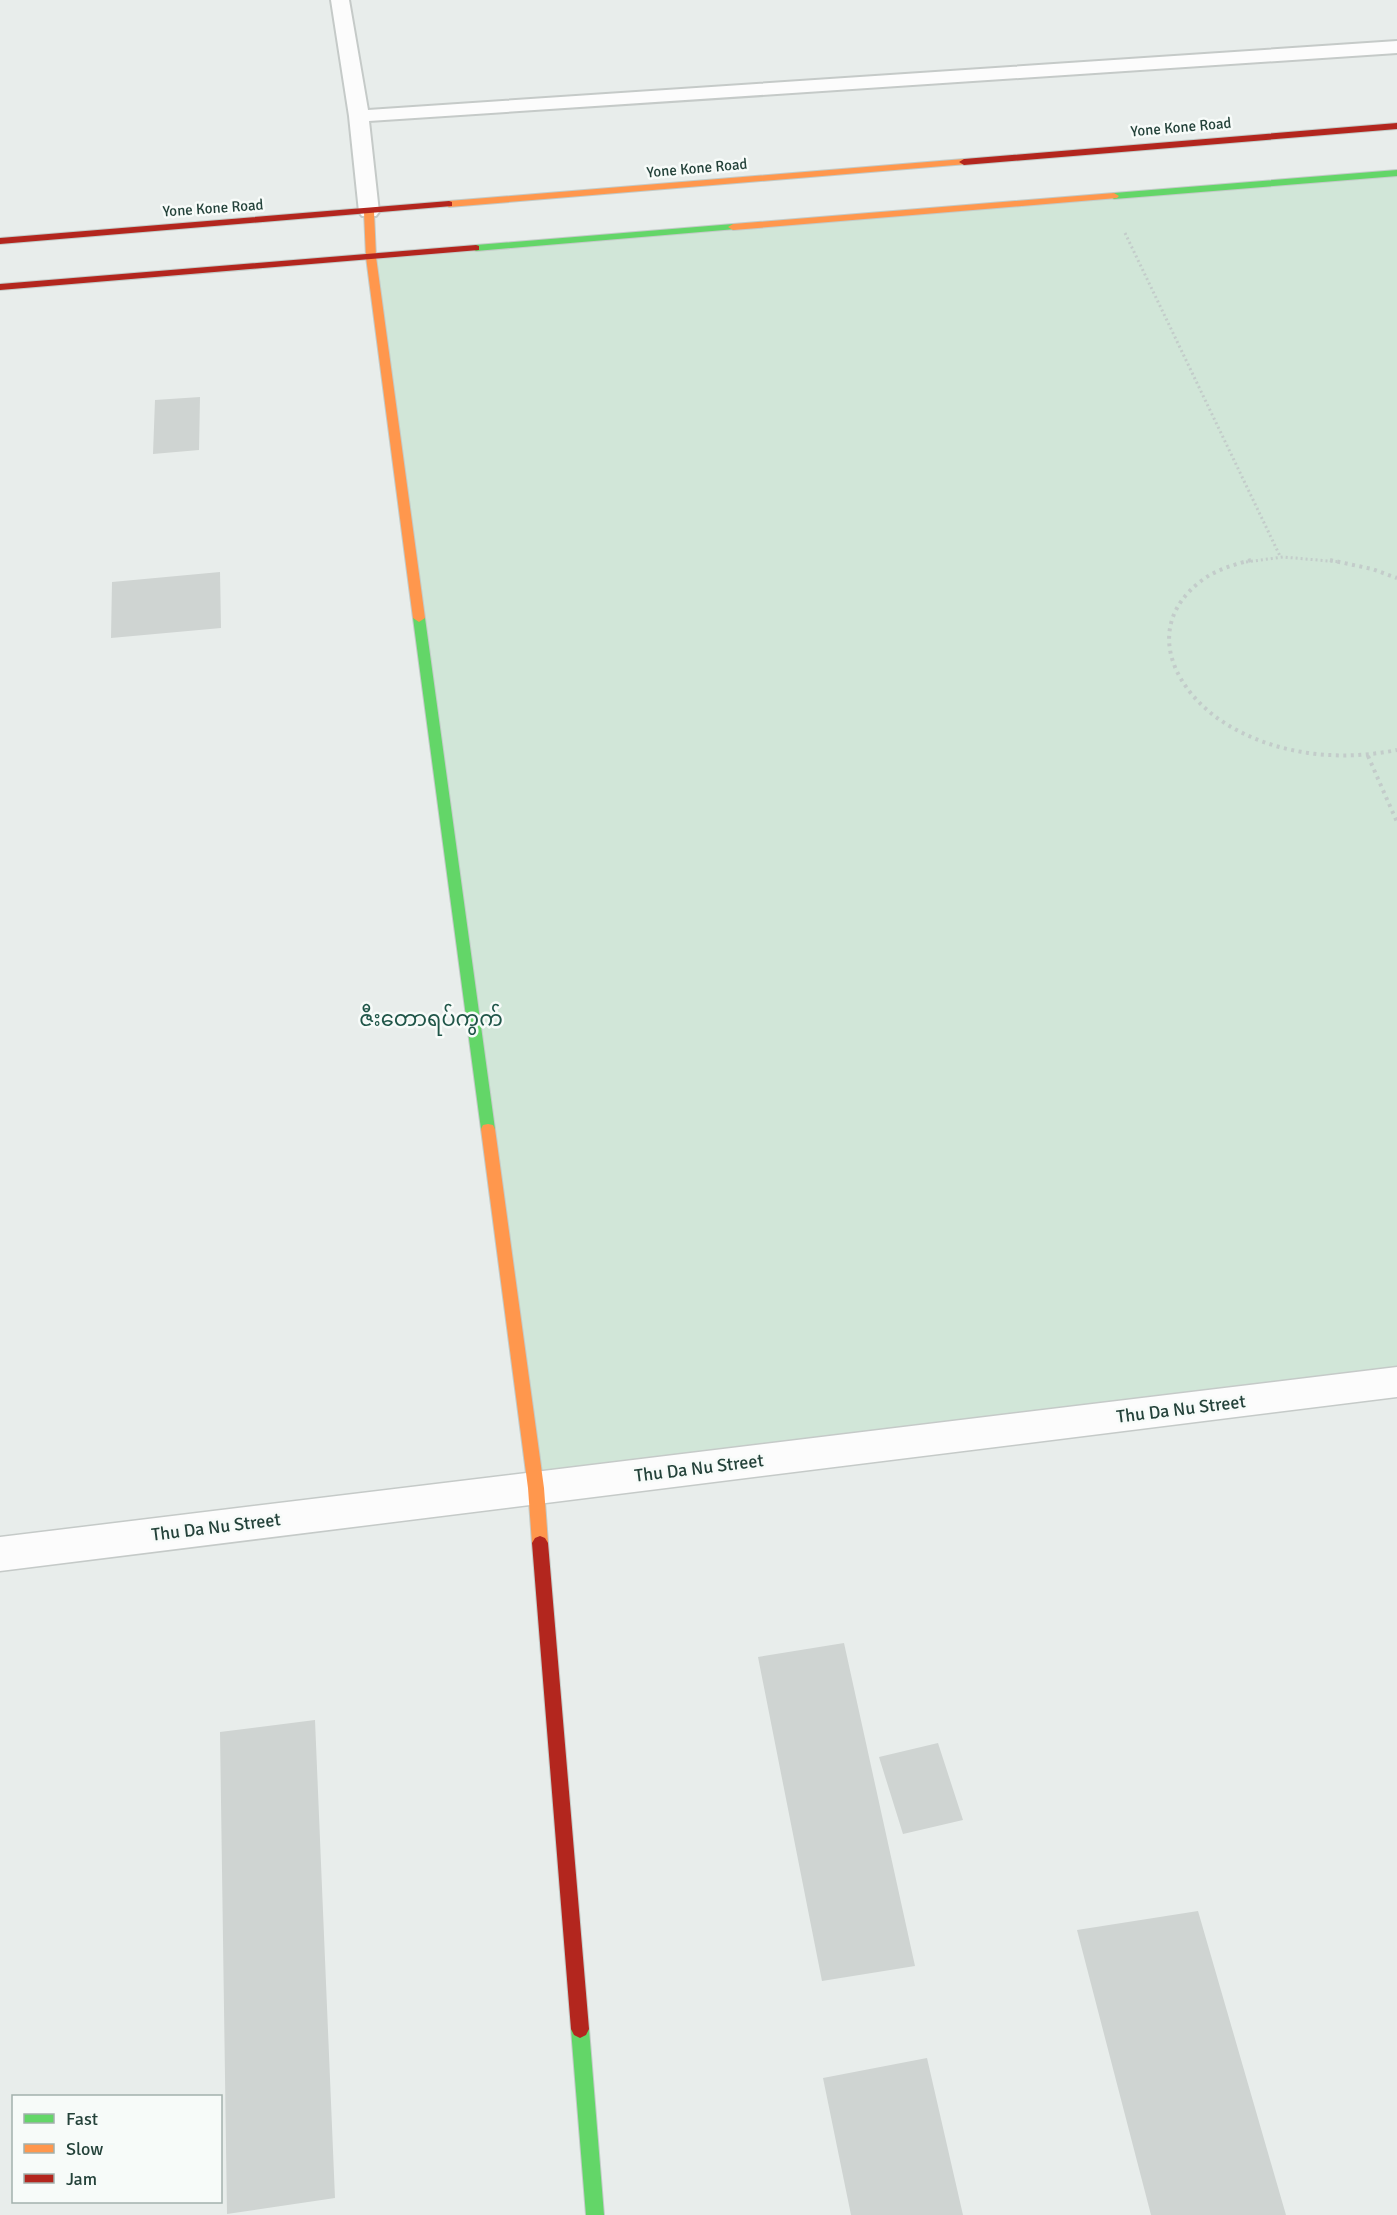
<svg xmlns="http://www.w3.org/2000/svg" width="1397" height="2215" font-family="Signika,'Noto Sans Myanmar',sans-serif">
	<rect width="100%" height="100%" fill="#e8edeb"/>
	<!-- green -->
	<path fill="#d1e6d8" d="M1397 173V1382L536 1488 371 257Z"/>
	<!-- building -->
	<path fill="#cfd4d2" d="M200 397 199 450 153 454 155 400Z
		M220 572 221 628 111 638 112 582Z
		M844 1643 915 1966 822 1981 758 1657Z
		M315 1720 335 2198 227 2214 220 1732Z
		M938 1743 963 1820 903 1834 879 1757Z
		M1198 1911 1286 2215H1151L1077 1930Z
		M927 2058 963 2215H851L823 2078Z"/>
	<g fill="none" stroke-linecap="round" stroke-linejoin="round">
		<!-- lane casing -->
		<g stroke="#c5cac8" stroke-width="4">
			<path id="lane" d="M331 0H349L368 110 1397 41V53L369 121 379 212 376 216H362L359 212 349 116Z"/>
		</g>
		<!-- street casing -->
		<g stroke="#c5cac8" stroke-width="3">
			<path id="street" d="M1397 1367V1397L0 1571V1537Z"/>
		</g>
		<!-- fast casing -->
		<g stroke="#c3cbc8" stroke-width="2">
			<path id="fast" d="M1397 170V176L1114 199 1109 196 1114 193Z
				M733 224 736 225V229L476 251 471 248 476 245Z
				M419 614 425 618 495 1129 493 1133H483L481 1129 413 618Z
				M580 2020 586 2023 589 2029 604 2215H586L571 2029 574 2023Z"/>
		</g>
		<!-- slow casing -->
		<g stroke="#c3cbc8" stroke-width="2">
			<path id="slow" d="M964 159 969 162 967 164 449 207 444 204 449 201Z
				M1114 193 1119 196 1117 198 733 230 728 227 733 224Z
				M369 209 374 212 376 257 425 618 419 622 413 618 366 257 364 212Z
				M488 1124 493 1125 495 1129 544 1488 548 1543 545 1548 540 1550 535 1548 532 1543 528 1488 481 1129 483 1125Z"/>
		</g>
		<!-- jam casing -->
		<g stroke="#c3cbc8" stroke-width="2">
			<path id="jam" d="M1397 123V129L964 165 959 162 964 159Z
				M449 201 452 202V206L0 244V238Z
				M476 245 479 246V250L0 290V284Z
				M540 1536 545 1538 548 1543 589 2029 586 2035 580 2038 574 2035 571 2029 532 1543 535 1538Z"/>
		</g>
		<!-- path-far1 -->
		<path stroke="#c3ccca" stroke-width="3" stroke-dasharray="2 3" stroke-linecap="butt" d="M1125 233 1280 556
			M1246 562 1283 557 1340 562"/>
		<!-- path -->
		<path stroke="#c3ccca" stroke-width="4" stroke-dasharray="3 4.5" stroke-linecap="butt" d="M1251 560C1233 565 1215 570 1201 581 1139 629 1177 697 1233 728 1283 756 1342 761 1397 750
			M1330 560 1372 569 1397 578
			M1368 756 1397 822"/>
		<!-- lane -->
		<use href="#lane" fill="#fcfcfc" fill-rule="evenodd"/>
		<!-- street -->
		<use href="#street" fill="#fcfcfc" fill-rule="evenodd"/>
		<!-- fast -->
		<use href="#fast" fill="#63d668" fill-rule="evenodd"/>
		<!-- slow -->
		<use href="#slow" fill="#ff974d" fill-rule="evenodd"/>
		<!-- jam -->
		<use href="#jam" fill="#b3261e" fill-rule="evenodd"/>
	</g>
	<g text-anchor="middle" stroke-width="5" stroke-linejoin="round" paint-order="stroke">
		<!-- far-street labels -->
		<g font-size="15" fill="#24423a" stroke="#f7fbf9">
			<text transform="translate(1181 127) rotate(-5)" y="5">Yone Kone Road</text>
			<text transform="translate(697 168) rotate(-5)" y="5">Yone Kone Road</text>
			<text transform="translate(213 208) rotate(-4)" y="5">Yone Kone Road</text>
		</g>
		<!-- street labels -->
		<g font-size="18" fill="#24423a" stroke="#f7fbf9">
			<text transform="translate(1181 1409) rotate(-7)" y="6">Thu Da Nu Street</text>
			<text transform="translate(699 1468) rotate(-7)" y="6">Thu Da Nu Street</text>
			<text transform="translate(216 1527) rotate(-7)" y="6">Thu Da Nu Street</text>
		</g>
		<!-- quarter labels -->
		<g font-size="21" fill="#1f5548" stroke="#f7fbf9">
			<text x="431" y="1026">ဇီးတောရပ်ကွက်</text>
		</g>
	</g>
	<!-- legend -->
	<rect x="12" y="2095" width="210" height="108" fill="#f7fbf9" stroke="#a3b1ad" stroke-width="1.5"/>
	<rect x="24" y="2114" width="30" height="9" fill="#63d668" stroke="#a3b1ad" stroke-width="1.5"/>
	<text x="66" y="2125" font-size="18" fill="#24423a">Fast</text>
	<rect x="24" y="2144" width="30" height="9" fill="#ff974d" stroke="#a3b1ad" stroke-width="1.5"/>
	<text x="66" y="2155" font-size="18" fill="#24423a">Slow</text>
	<rect x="24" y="2174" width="30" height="9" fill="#b3261e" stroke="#a3b1ad" stroke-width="1.5"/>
	<text x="66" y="2185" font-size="18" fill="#24423a">Jam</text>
</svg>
